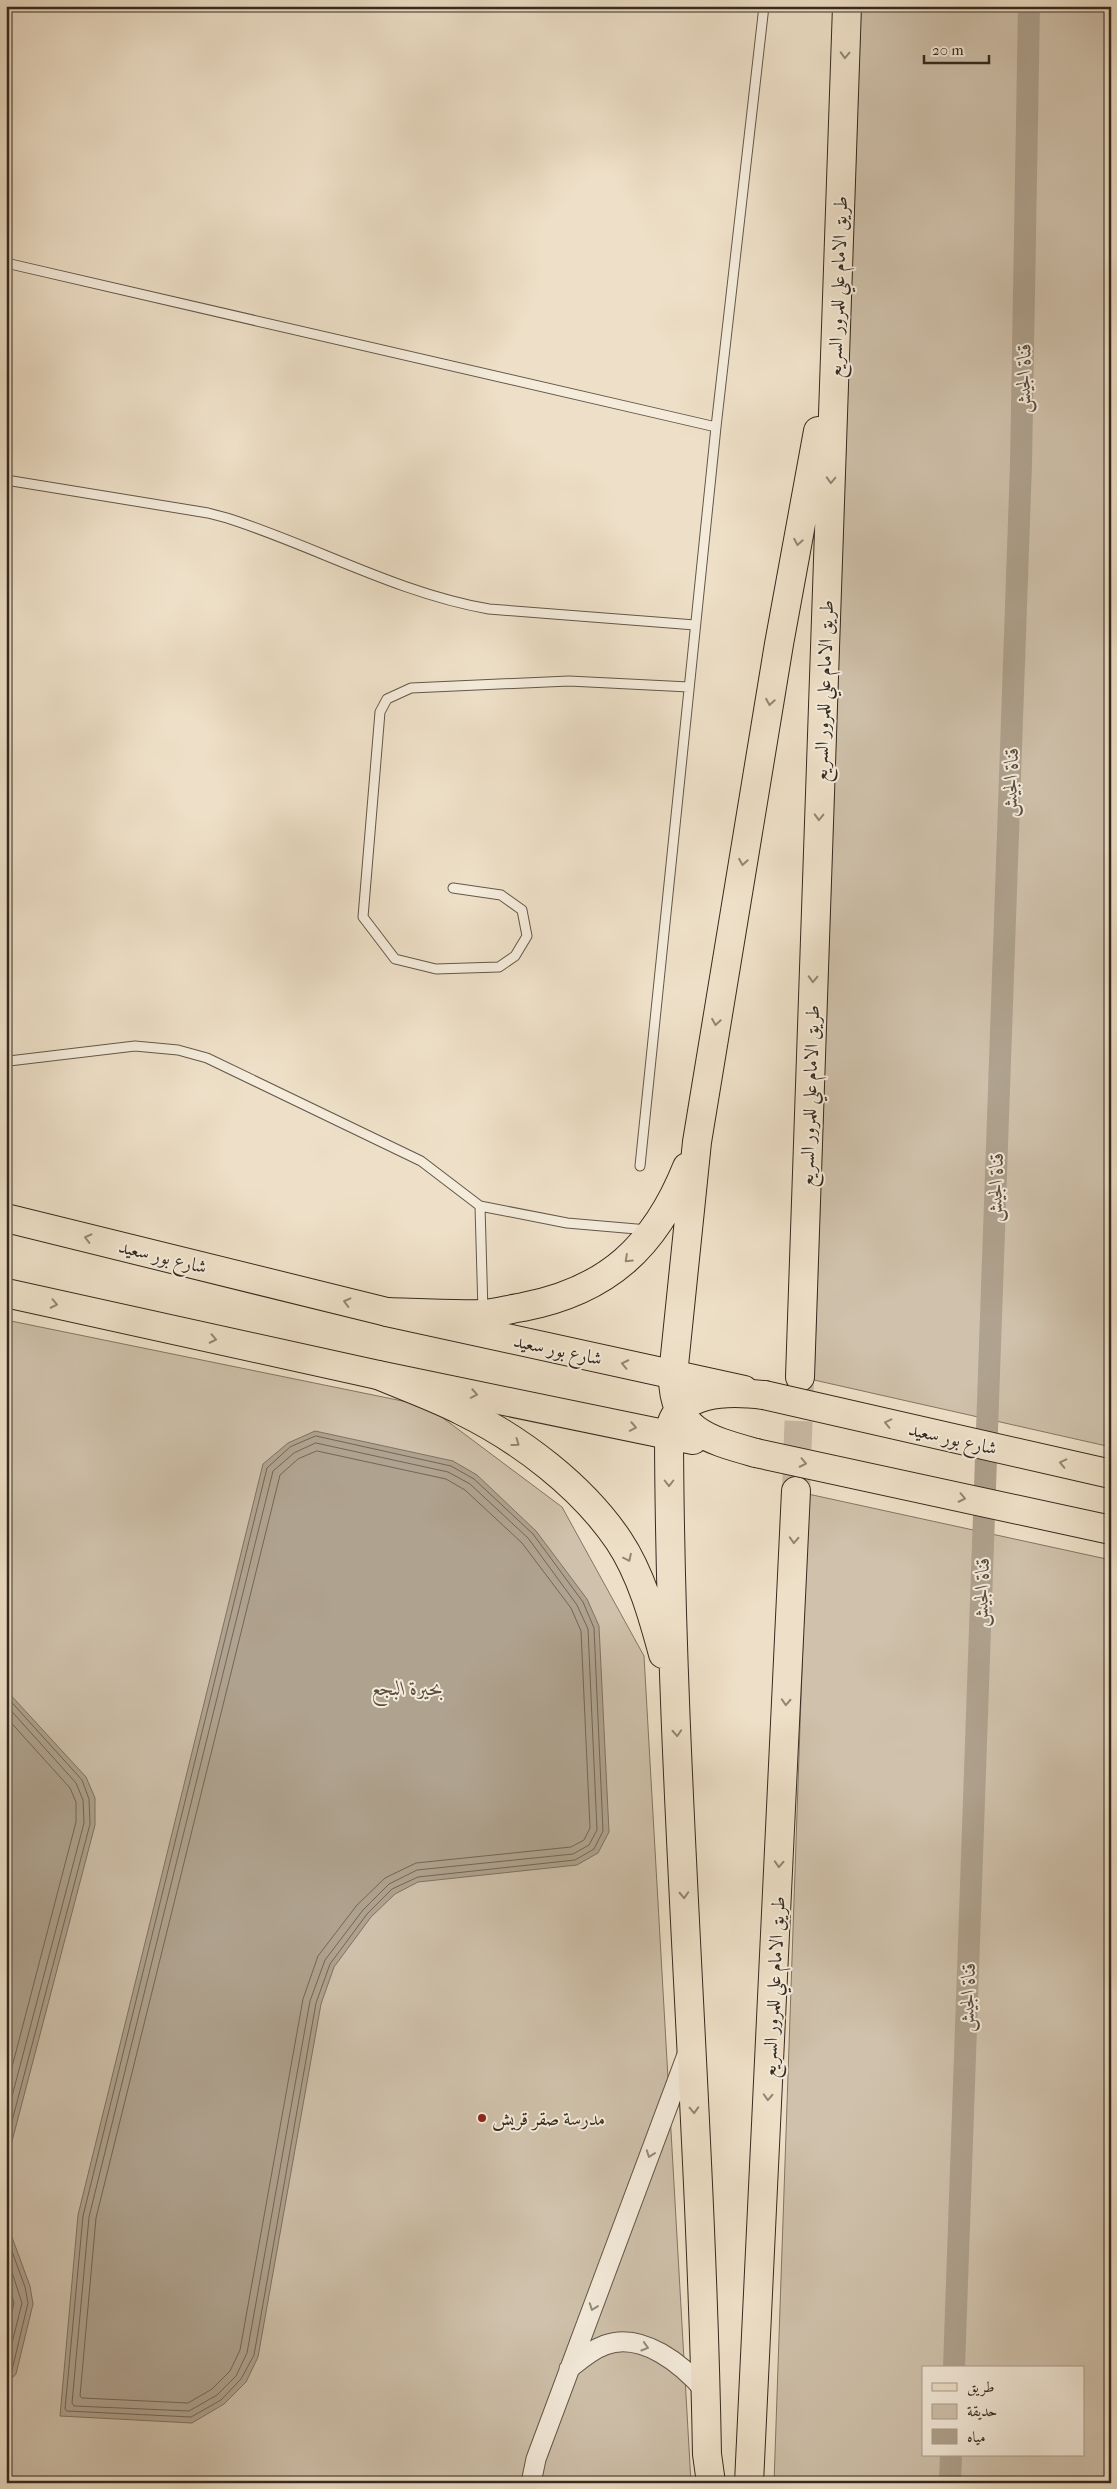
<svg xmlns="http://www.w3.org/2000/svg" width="1117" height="2489" font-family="'IM FELL French Canon',Amiri,serif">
	<rect width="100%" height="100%" fill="#eee0c8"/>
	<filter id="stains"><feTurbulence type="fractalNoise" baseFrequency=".004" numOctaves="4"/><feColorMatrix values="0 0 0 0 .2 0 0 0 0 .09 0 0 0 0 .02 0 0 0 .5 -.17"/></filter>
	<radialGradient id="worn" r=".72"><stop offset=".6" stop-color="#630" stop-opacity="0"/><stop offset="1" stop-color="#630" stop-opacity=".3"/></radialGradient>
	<!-- green -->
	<path fill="#cfc1ab" stroke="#827664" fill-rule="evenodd" d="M861 6H1111V1447L814 1380Z
		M6 1320 427 1406 562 1507 644 1656 691 2483H6Z
		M808 1494 1111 1560V2483H774ZM923 2368H1083V2455H923Z"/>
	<!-- water -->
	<path fill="#afa28e" stroke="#7e7261" d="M315 1431 453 1461 477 1475 536 1531 587 1599 599 1626 609 1832 598 1853 577 1865 418 1882 395 1894 371 1917 334 1967 321 2004 258 2357 246 2382 224 2404 192 2423 60 2416 78 2215 263 1464 288 1443Z
		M6 1690 86 1777 95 1798V1825L6 2164Z
		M6 2221 30 2286 33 2304 16 2374 6 2384Z"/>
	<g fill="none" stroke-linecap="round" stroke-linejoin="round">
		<!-- shore -->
		<path stroke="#726656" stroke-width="1" d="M316 1436 451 1466 474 1479 533 1534 583 1602 594 1628 603 1831 594 1849 575 1860 418 1877 392 1889 367 1914 330 1964 316 2003 254 2355 241 2379 221 2400 191 2417 67 2411 65 2409 83 2216 267 1468 290 1447Z
			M316 1443 448 1472 470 1484 528 1538 577 1605 588 1629 597 1830 589 1845 573 1854 417 1870 389 1884 363 1910 325 1960 310 2001 247 2353 236 2376 217 2395 189 2411 74 2406 72 2403 89 2217 273 1471 294 1453Z
			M317 1451 446 1479 465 1490 522 1543 571 1608 581 1631 590 1828 584 1840 571 1847 416 1863 385 1878 357 1905 318 1956 303 1999 240 2350 230 2371 212 2389 188 2403 82 2398 80 2396 96 2218 280 1475 298 1459Z
			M6 1696 82 1780 89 1799 90 1824 6 2144
			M6 1705 76 1783 83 1800 84 1823 6 2119
			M6 1717 70 1788 76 1802V1822L6 2090
			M6 2235 25 2287 28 2303 12 2370 6 2377
			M6 2254 22 2303 6 2367
			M6 2276 14 2303 6 2336"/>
		<!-- canal -->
		<path stroke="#afa28e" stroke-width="22" d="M954 2368 1021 464 1029 6
			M950 2483 951 2455"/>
		<!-- motorway-tunnel -->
		<path stroke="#c9bca6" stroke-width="28" stroke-dasharray="28 14" stroke-linecap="butt" d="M796 1491 800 1381"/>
		<!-- service casing -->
		<g stroke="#635848" stroke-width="11">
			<path id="service" d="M6 263 716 427
				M6 480 208 513 227 518C315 546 397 593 489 609L695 625
				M453 888 501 895 522 910 527 936 515 956 499 967 436 969 395 959 363 917 380 712 387 699 411 688 569 681 689 687
				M9 1061 135 1046 178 1050 207 1058 421 1161 480 1206 567 1223 648 1230
				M640 1166 716 427 764 6
				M480 1206 483 1312"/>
		</g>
		<!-- minor casing -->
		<g stroke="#635848" stroke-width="21">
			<path id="minor" d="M569 2369C580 2360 591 2350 605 2345 642 2331 683 2365 705 2391
				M531 2483 536 2459 688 2052"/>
		</g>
		<!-- primary casing -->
		<g stroke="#352a1e" stroke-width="30">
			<path id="primary" d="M6 1218 387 1312 744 1390
				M6 1293 378 1375 693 1440"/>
		</g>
		<!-- motorway casing -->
		<g stroke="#352a1e" stroke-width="30">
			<path id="motorway" d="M387 1312C418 1313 450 1315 482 1314 495 1314 509 1309 523 1307 607 1291 655 1247 687 1167
				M378 1375C406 1387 435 1397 462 1411 521 1440 582 1486 619 1541 641 1574 653 1617 663 1654
				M800 1377 847 6
				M756 1453C709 1440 672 1431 673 1375L697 1142 779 644 818 431
				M711 2483 707 2454C701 2114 670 1774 669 1434 675 1389 730 1391 764 1395
				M749 2483 796 1491"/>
		</g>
		<!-- service -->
		<use href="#service" stroke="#f4ebdb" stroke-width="9"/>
		<!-- minor -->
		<use href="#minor" stroke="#f4ebdb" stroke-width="19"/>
		<!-- primary -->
		<use href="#primary" stroke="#eee0c8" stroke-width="28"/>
		<!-- motorway -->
		<use href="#motorway" stroke="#eee0c8" stroke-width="28"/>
		<!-- primary-bridge casing -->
		<g stroke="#352a1e" stroke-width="30" stroke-linecap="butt">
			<path id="primary-bridge" d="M764 1395 1111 1474
				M756 1453 1111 1530"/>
		</g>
		<!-- primary-bridge -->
		<use href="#primary-bridge" stroke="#eee0c8" stroke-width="28"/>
	</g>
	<!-- one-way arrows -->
	<defs><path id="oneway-chevron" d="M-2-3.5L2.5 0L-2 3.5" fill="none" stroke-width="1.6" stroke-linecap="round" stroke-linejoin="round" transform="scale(1.25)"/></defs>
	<g stroke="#928573">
		<use href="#oneway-chevron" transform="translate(845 55) rotate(92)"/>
		<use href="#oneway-chevron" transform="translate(831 480) rotate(92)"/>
		<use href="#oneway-chevron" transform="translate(798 542) rotate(100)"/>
		<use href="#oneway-chevron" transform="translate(770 702) rotate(99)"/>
		<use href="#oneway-chevron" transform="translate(819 817) rotate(92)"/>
		<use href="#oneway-chevron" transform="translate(743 862) rotate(99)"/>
		<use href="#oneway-chevron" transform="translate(813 979) rotate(92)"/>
		<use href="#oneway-chevron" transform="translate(716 1022) rotate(99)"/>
		<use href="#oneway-chevron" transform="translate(88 1238) rotate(-166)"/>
		<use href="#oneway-chevron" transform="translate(628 1259) rotate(137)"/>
		<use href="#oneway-chevron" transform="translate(347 1302) rotate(-166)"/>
		<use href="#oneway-chevron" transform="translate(54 1304) rotate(12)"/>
		<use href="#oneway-chevron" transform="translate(213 1339) rotate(12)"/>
		<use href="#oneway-chevron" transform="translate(625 1364) rotate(-168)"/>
		<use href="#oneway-chevron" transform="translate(474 1394) rotate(11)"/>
		<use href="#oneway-chevron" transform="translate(888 1423) rotate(-167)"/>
		<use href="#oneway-chevron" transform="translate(633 1427) rotate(11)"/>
		<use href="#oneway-chevron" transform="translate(516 1443) rotate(36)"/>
		<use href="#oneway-chevron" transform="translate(803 1463) rotate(12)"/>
		<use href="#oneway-chevron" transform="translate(1063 1463) rotate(-167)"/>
		<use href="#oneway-chevron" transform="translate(669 1483) rotate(90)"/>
		<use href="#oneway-chevron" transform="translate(962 1498) rotate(12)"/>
		<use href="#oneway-chevron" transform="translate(794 1540) rotate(93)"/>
		<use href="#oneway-chevron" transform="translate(628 1558) rotate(64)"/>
		<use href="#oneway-chevron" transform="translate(786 1702) rotate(93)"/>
		<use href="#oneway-chevron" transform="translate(677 1733) rotate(87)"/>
		<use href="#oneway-chevron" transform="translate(779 1864) rotate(93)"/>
		<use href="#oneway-chevron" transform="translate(684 1895) rotate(87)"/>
		<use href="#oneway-chevron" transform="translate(768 2097) rotate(93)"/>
		<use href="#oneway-chevron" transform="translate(694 2110) rotate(88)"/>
	</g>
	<g stroke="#948a7c">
		<use href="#oneway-chevron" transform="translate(650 2154) rotate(110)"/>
		<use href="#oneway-chevron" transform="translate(593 2307) rotate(110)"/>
		<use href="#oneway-chevron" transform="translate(645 2347) rotate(17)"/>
	</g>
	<!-- markers -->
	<circle fill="#8f2418" stroke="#f4ebdb" stroke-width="2" cx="482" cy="2118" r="5"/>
	<g text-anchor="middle" stroke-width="4" stroke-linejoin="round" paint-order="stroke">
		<!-- street labels -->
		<g font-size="19" fill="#352a1e" stroke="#f4ebdb">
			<text transform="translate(837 287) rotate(-88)" y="7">طريق الامام علي للمرور السريع</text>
			<text transform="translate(823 691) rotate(-88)" y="7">طريق الامام علي للمرور السريع</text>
			<text transform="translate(809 1096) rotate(-88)" y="7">طريق الامام علي للمرور السريع</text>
			<text transform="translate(163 1256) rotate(14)" y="7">شارع بور سعيد</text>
			<text transform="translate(558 1349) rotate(12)" y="7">شارع بور سعيد</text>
			<text transform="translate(953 1438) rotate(13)" y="7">شارع بور سعيد</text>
			<text transform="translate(773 1987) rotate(-87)" y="7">طريق الامام علي للمرور السريع</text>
		</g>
		<!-- poi labels -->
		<g font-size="19" fill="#352a1e" stroke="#f4ebdb" text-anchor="start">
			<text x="492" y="2125">مدرسة صقر قريش</text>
		</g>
		<!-- water labels -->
		<g font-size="20" font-style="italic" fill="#5a4e40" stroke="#f4ebdb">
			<text transform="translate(1023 378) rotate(-89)" y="7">قناة الجيش</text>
			<text transform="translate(1010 782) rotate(-88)" y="7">قناة الجيش</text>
			<text transform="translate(995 1187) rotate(-88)" y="7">قناة الجيش</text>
			<text transform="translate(981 1592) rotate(-88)" y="7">قناة الجيش</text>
			<text x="407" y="1695">بحيرة البجع</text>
			<text transform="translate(967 1997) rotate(-88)" y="7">قناة الجيش</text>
		</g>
	</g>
	<!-- margin -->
	<rect width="1117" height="2489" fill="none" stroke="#eee0c8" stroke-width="25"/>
	<rect x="8" y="8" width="1102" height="2474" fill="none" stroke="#352a1e" stroke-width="2.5"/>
	<rect x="12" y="12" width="1092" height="2464" fill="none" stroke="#352a1e"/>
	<!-- legend -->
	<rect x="922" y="2366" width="162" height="90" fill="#f4ebdb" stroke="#a89e8f"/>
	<rect x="932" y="2383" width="25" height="8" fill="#eee0c8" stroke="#a89e8f"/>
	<text x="967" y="2392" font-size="15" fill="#352a1e">طريق</text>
	<rect x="932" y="2404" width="25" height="15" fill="#cfc1ab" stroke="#a89e8f"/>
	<text x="967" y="2416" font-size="15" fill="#352a1e">حديقة</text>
	<rect x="932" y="2429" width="25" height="15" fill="#afa28e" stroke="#a89e8f"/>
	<text x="967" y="2442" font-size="15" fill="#352a1e">مياه</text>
	<!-- scale -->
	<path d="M924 55v8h65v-8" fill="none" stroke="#352a1e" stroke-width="2.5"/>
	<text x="932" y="55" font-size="15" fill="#352a1e" stroke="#f4ebdb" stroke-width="4" paint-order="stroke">20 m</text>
	<rect width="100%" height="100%" filter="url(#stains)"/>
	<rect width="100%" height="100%" fill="url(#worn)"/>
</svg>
